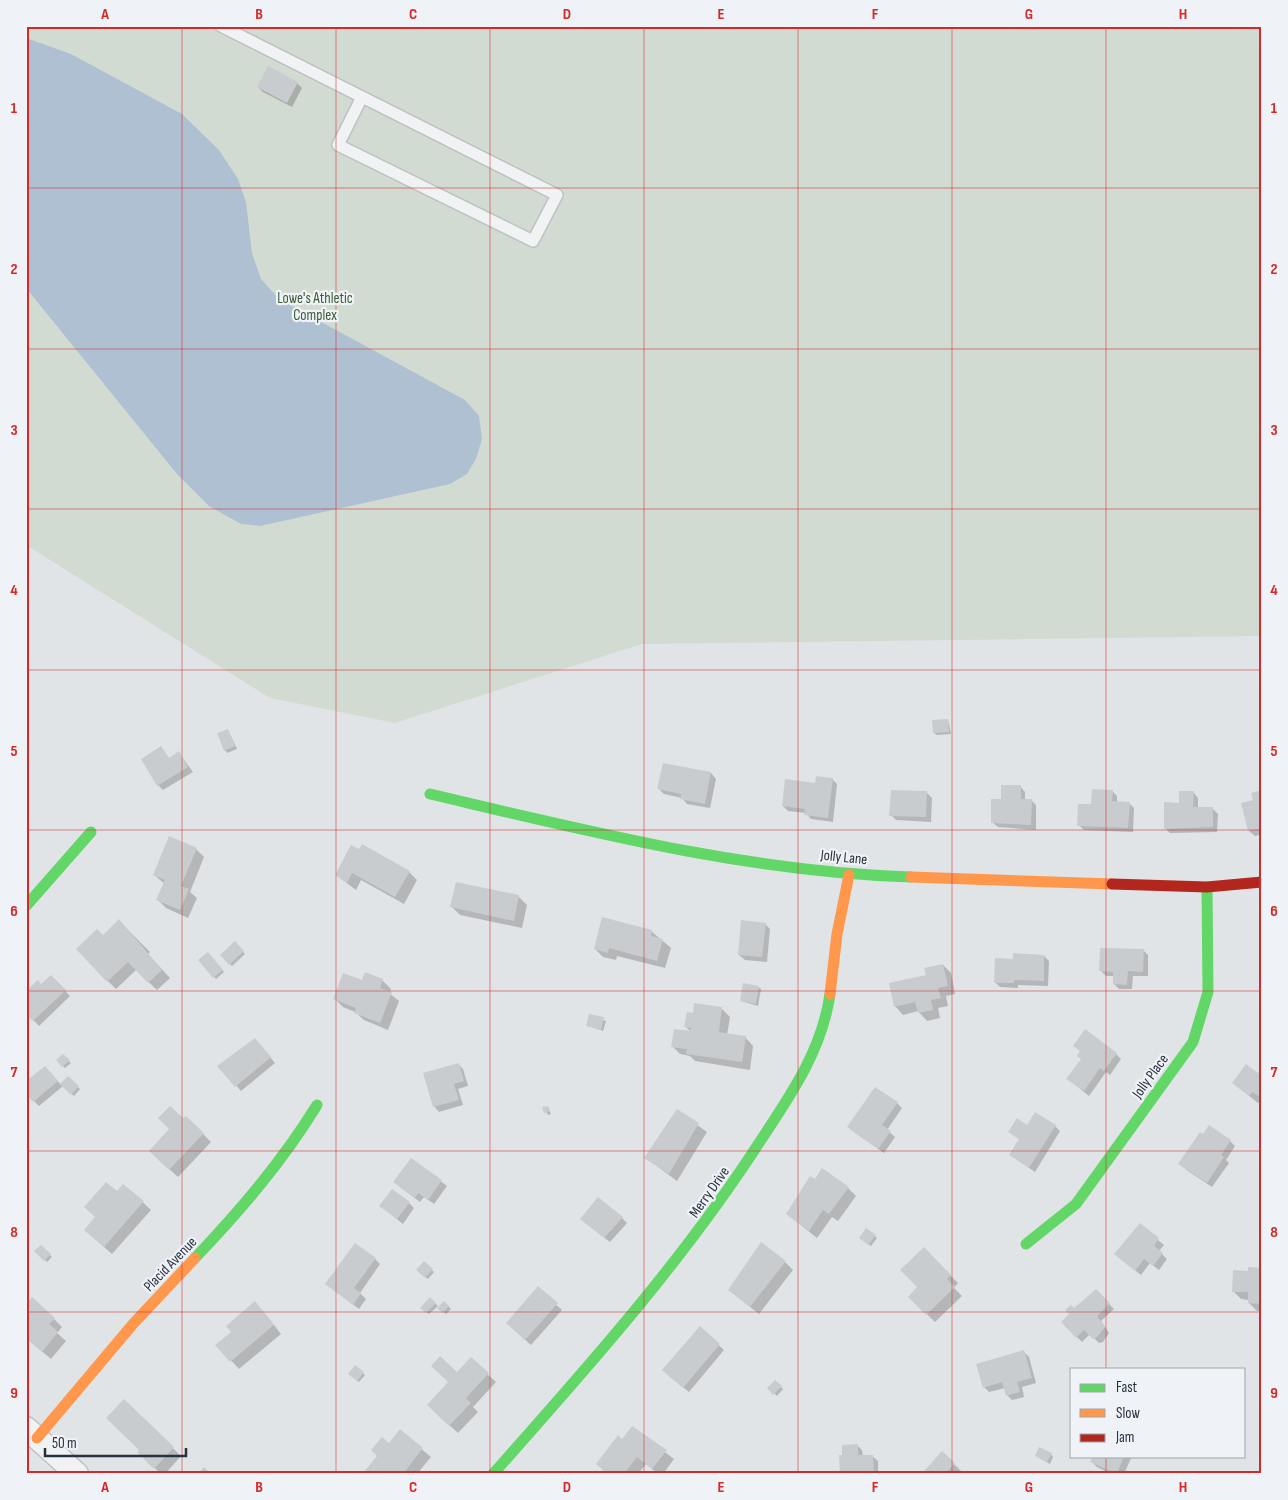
<svg xmlns="http://www.w3.org/2000/svg" width="1288" height="1500" font-family="'Sofia Sans Condensed',sans-serif">
	<rect width="100%" height="100%" fill="#e1e4e7"/>
	<!-- green -->
	<path fill="#d2dbd2" d="M26 26H1262V636L642 644 395 723 270 698 26 545Z"/>
	<!-- water -->
	<path fill="#afc0d3" d="M26 38 71 54 182 114 219 150 238 179 246 202 252 253 261 279 279 299 465 400 479 416 482 439 476 459 467 474 450 484 260 526 241 524 209 506 177 474 26 288Z"/>
	<!-- shadow -->
	<path fill="#0003" d="M297 83 302 88 292 107 263 92 258 87Z
		M948 720 951 734 937 735 934 733Z
		M228 730 237 749 227 753 225 750Z
		M161 748 170 759 179 753 193 772 163 790 158 785Z
		M711 773 716 779 710 808 687 804 682 798 664 794 659 789Z
		M832 779 837 784 833 822 811 819 806 813 788 811 783 806 816 784Z
		M1020 786 1025 792V800H1031L1036 805V830L998 827 992 822 1002 800Z
		M1112 791 1117 796V803H1129L1134 808 1133 832 1084 830 1079 825 1092 806Z
		M1193 792 1198 798V808H1212L1218 814 1217 832 1170 833 1165 828 1180 804Z
		M1262 792V834L1255 836 1249 831 1254 801Z
		M927 793 932 798 931 822 896 820 891 815Z
		M352 847 409 872 417 880 404 904 361 880 356 890 336 875Z
		M196 849 204 857 190 892 197 898 188 918 166 908 158 900 165 884 154 875Z
		M457 883 519 897 527 905 522 928 460 915 452 907Z
		M119 921 150 952 148 954 170 978 157 990 136 970 116 989 108 981 103 937Z
		M765 924 770 929 767 962 745 960 739 955Z
		M651 931 671 948 665 968 617 956 616 960 603 957 595 949Z
		M235 943 245 954 232 966 221 955Z
		M1143 950 1148 955V976H1133L1132 989H1119L1114 984V976H1106L1101 971Z
		M208 953 224 972 216 979 199 960Z
		M1044 956 1049 961 1048 986 1018 985V988L1000 987 995 982 1014 961Z
		M943 965 951 973 955 994 946 996 948 1006 938 1008 940 1018 927 1021 918 1011 903 1015 895 1006 927 975Z
		M366 974 383 981 391 989 389 993 399 1001 388 1030 364 1020 355 1012 343 1007 335 999 363 982Z
		M51 977 70 996 39 1026 26 1012 41 986Z
		M758 987 761 989 758 1006 741 1001Z
		M722 1009 730 1017 727 1035 745 1037 753 1046 750 1070 695 1061 690 1056 680 1054 672 1046 692 1033 686 1027Z
		M590 1015 606 1021 603 1031 587 1025Z
		M260 1045 275 1063 241 1091 219 1066Z
		M1116 1054 1121 1059 1110 1075 1106 1072 1089 1096 1068 1079Z
		M63 1055 71 1063 65 1068 57 1060Z
		M458 1064 463 1069 468 1086 458 1089 463 1105 439 1112 434 1106Z
		M1262 1069V1099L1258 1103 1233 1083 1258 1075Z
		M50 1072 61 1085 68 1077 80 1089 74 1096 63 1086 39 1106 34 1101Z
		M897 1103 902 1108 887 1130 895 1137 884 1153 854 1132Z
		M548 1107 551 1114 548 1115 544 1108Z
		M677 1110 707 1132 677 1181 646 1158Z
		M186 1117 211 1142 178 1177 158 1159Z
		M1028 1126H1055L1060 1131 1035 1172 1011 1155 1020 1140 1010 1132Z
		M1230 1141 1235 1146 1226 1160 1229 1163 1212 1187 1185 1169Z
		M411 1159 447 1186 434 1204 424 1197 420 1202 400 1187Z
		M124 1185 151 1210 112 1254 94 1238 117 1193Z
		M848 1188 856 1196 838 1221 832 1217 817 1238 787 1214Z
		M409 1203 414 1208 403 1224 381 1206Z
		M622 1218 627 1223 610 1242 587 1224Z
		M1140 1225 1164 1245 1159 1251 1167 1259 1159 1270 1150 1263 1141 1275 1121 1259Z
		M875 1236 877 1238 871 1246 863 1240Z
		M41 1246 52 1257 47 1262 36 1251Z
		M924 1249 958 1283 954 1288 962 1296 935 1322 909 1297 919 1287Z
		M375 1259 380 1264 360 1293 366 1299 359 1309 327 1284Z
		M785 1262 793 1270 759 1314 729 1290Z
		M424 1263 434 1272 428 1279 418 1270Z
		M1262 1269V1311H1257L1249 1303V1300L1241 1299 1233 1291 1249 1273Z
		M538 1288 562 1310 531 1345 512 1328Z
		M1096 1291 1114 1309 1101 1321 1109 1333 1103 1342 1099 1343 1090 1334 1082 1342 1062 1322Z
		M430 1299 438 1306 429 1314 422 1308Z
		M444 1302 451 1309 446 1314 439 1308Z
		M263 1311 281 1334 239 1369 217 1345Z
		M54 1319 62 1327 57 1333 66 1341 51 1359 26 1338Z
		M700 1328 724 1350 689 1392 669 1376Z
		M1024 1352 1029 1357 1036 1383 1022 1387 1024 1397 1012 1400 1007 1395 1005 1388 989 1392 984 1387Z
		M471 1359 496 1382 473 1407 478 1412 458 1433 436 1413 457 1374Z
		M363 1373 365 1375 359 1382 349 1374Z
		M775 1381 783 1389 777 1396 769 1388Z
		M124 1401 181 1456 165 1474H161L138 1452 140 1450Z
		M633 1428 674 1459 663 1474H658L646 1464 638 1474H607L597 1464 623 1441Z
		M400 1431 431 1457 417 1474H364Z
		M857 1445 862 1450 863 1456H872L878 1461V1474H841Z
		M1051 1454 1053 1457 1050 1464 1036 1456Z
		M1094 1456H1132L1124 1474H1111L1097 1467 1092 1462Z
		M954 1464 962 1472 960 1474H926Z"/>
	<!-- building -->
	<path fill="#c9cccf" d="M268 66 298 82 287 103 257 87Z
		M948 719 949 732 933 733 932 720Z
		M228 729 235 746 224 751 217 733Z
		M161 746 169 758 179 751 188 767 157 786 141 759Z
		M663 763 711 772 705 804 680 799 681 794 657 789Z
		M816 776 833 778 828 818 804 815 805 809 782 806 785 779 815 783Z
		M1001 785H1021V799H1032L1031 825 991 823V799H1001Z
		M1092 789 1113 790 1112 801 1130 802 1128 828 1077 826 1078 804H1091Z
		M891 790 927 791 926 817 889 816Z
		M1262 790V828L1248 831 1241 803 1253 800 1251 793Z
		M1179 791H1194L1193 807H1213V827L1164 829V802L1179 803Z
		M169 836 197 848 181 886 189 889 180 910 156 900 165 880 153 875Z
		M362 844 410 871 395 897 352 873 347 883 335 875 351 845 359 849Z
		M456 882 519 895 514 921 450 907Z
		M602 917 652 930 651 936 663 939 657 961 609 948 608 953 594 949Z
		M119 919 162 970 148 983 128 962 107 982 76 949 97 929 103 935Z
		M741 920 766 923 762 957 738 955Z
		M235 941 244 951 229 965 220 955Z
		M1100 948 1144 949 1143 972 1128 971 1127 985 1113 984V972L1099 971Z
		M208 952 223 970 213 978 198 960Z
		M1013 953 1044 955V981L1014 980V983H994L995 958 1013 959Z
		M943 964 948 986 938 988 941 998 931 1000 933 1010 918 1013 915 1002 894 1007 889 983 926 975 924 968Z
		M365 972 383 979 380 988 392 992 380 1023 354 1013 356 1008 333 999 343 973 362 980Z
		M51 975 66 990 33 1021 26 1014V991L38 980 41 984Z
		M743 983 759 986 756 1004 740 1001Z
		M694 1003 722 1007 719 1032 746 1036 742 1062 686 1054 687 1049 671 1047 674 1029 690 1031 691 1028 684 1027 687 1012 693 1013Z
		M589 1014 604 1017 601 1030 586 1026Z
		M1085 1029 1117 1053 1104 1071 1100 1068 1084 1091 1066 1079 1081 1059 1077 1056 1080 1051 1073 1046Z
		M255 1038 271 1057 235 1087 217 1066Z
		M63 1054 70 1060 62 1067 56 1060Z
		M459 1063 464 1081 454 1084 459 1100 433 1107 423 1073Z
		M1246 1064 1258 1073 1262 1067V1098L1252 1092 1249 1096 1232 1083Z
		M45 1066 58 1081 33 1102 26 1094V1081Z
		M68 1076 79 1086 71 1095 60 1084Z
		M875 1087 898 1102 882 1125 891 1131 878 1149 847 1127Z
		M170 1106 183 1118 186 1116 204 1133 169 1170 149 1151 169 1129 158 1118Z
		M548 1106 550 1111 544 1113 542 1107Z
		M677 1109 699 1123 669 1174 644 1158Z
		M1035 1112 1056 1125 1029 1168 1009 1155 1019 1139 1008 1132 1017 1118 1027 1125Z
		M1209 1125 1231 1140 1221 1155 1224 1157 1207 1183 1178 1164 1200 1132 1203 1134Z
		M411 1158 442 1180 428 1200 418 1193 415 1198 393 1182Z
		M822 1168 849 1187 829 1214 823 1210 809 1231 786 1214 810 1176 815 1179Z
		M106 1182 117 1191 123 1184 144 1201 104 1247 84 1230 95 1217 84 1207Z
		M392 1189 410 1202 397 1219 379 1206Z
		M598 1197 623 1217 604 1238 580 1219Z
		M1140 1223 1159 1238 1154 1246 1163 1253 1153 1266 1144 1259 1135 1271 1114 1254Z
		M866 1228 876 1235 868 1245 859 1238Z
		M761 1242 786 1261 750 1307 728 1290Z
		M355 1243 376 1258 354 1288 361 1293 353 1305 325 1284Z
		M41 1245 51 1254 44 1261 34 1251Z
		M924 1247 951 1275 947 1279 955 1287 926 1315 908 1297 917 1287 900 1270Z
		M424 1261 433 1269 425 1278 416 1270Z
		M1248 1267 1262 1268V1304L1248 1303V1292H1232L1233 1270 1248 1271Z
		M538 1286 558 1303 525 1340 506 1323Z
		M1096 1289 1110 1303 1097 1316 1105 1327 1097 1337 1093 1339 1084 1330 1076 1338 1061 1322 1069 1314 1065 1310 1071 1305 1074 1308Z
		M32 1297 55 1318 49 1324 58 1332 42 1352 26 1338V1304Z
		M430 1297 436 1303 426 1313 420 1308Z
		M255 1301 274 1325 230 1362 215 1345 231 1332 226 1326Z
		M444 1301 449 1306 443 1313 437 1308Z
		M700 1326 720 1344 683 1388 662 1370Z
		M1024 1350 1032 1378 1017 1382 1020 1392 1006 1396 1002 1382 983 1388 976 1364Z
		M440 1356 457 1372 471 1357 489 1373 466 1398 471 1403 449 1426 427 1405 448 1382 431 1366Z
		M355 1365 364 1372 357 1381 348 1374Z
		M775 1380 782 1386 773 1395 767 1388Z
		M124 1399 174 1447 154 1469 137 1452 139 1450 106 1418Z
		M632 1426 667 1450 652 1469 637 1457 624 1474H608L596 1464 618 1435 622 1439Z
		M400 1429 423 1448 403 1474H362L377 1456 371 1450 382 1437 389 1443Z
		M858 1444V1455H873L874 1474H840L839 1455H842V1445Z
		M1039 1447 1052 1453 1047 1462 1035 1456Z
		M942 1451 955 1463 945 1474H925L924 1471Z
		M1093 1456H1124L1117 1474 1090 1462Z
		M204 1467 211 1474H198Z"/>
	<g fill="none" stroke-linecap="round" stroke-linejoin="round">
		<!-- lane casing -->
		<g stroke="#bfc2c5" stroke-width="14">
			<path id="lane" d="M221 26 557 195 533 241 338 145 362 97"/>
		</g>
		<!-- street casing -->
		<g stroke="#bfc2c5" stroke-width="25">
			<path id="street" d="M26 1428 77 1474"/>
		</g>
		<!-- lane -->
		<use href="#lane" stroke="#f1f2f3" stroke-width="11"/>
		<!-- street -->
		<use href="#street" stroke="#f1f2f3" stroke-width="22"/>
		<!-- fast -->
		<path stroke="#63d668" stroke-width="11" d="M430 794C588 831 748 872 911 877
			M26 906 91 832
			M1026 1244 1076 1204 1193 1042 1208 992 1207 887
			M195 1258C241 1210 282 1162 317 1105
			M493 1474C587 1368 682 1262 759 1143 790 1096 822 1051 830 994"/>
		<!-- slow -->
		<path stroke="#ff974d" stroke-width="11" d="M911 877 1112 884
			M830 994 837 934 849 875
			M37 1438 133 1324 195 1258"/>
		<!-- jam -->
		<path stroke="#b3261e" stroke-width="11" d="M1112 884 1207 887 1262 882"/>
	</g>
	<!-- grid -->
	<path fill="none" stroke="#d62828" stroke-width="1" stroke-opacity="0.55" d="M182 26V1474M336 26V1474M490 26V1474M644 26V1474M798 26V1474M952 26V1474M1106 26V1369M26 188H1262M26 349H1262M26 509H1262M26 670H1262M26 830H1262M26 991H1262M26 1151H1262M26 1312H1262M1106 1456V1474"/>
	<g text-anchor="middle" stroke-width="4.5" stroke-linejoin="round" paint-order="stroke">
		<!-- park labels -->
		<g font-size="15" fill="#3c5c35" stroke="#eff2f6">
			<text x="315" y="303">Lowe's Athletic<tspan x="315" dy="17">Complex</tspan></text>
		</g>
		<!-- street labels -->
		<g font-size="15" fill="#283140" stroke="#eff2f6">
			<text transform="translate(844 857) rotate(6)" y="5">Jolly Lane</text>
			<text transform="translate(1150 1076) rotate(-54)" y="5">Jolly Place</text>
			<text transform="translate(709 1192) rotate(-55)" y="5">Merry Drive</text>
			<text transform="translate(170 1264) rotate(-46)" y="5">Placid Avenue</text>
		</g>
	</g>
	<!-- border -->
	<rect width="1288" height="1500" fill="none" stroke="#eff2f6" stroke-width="55"/>
	<!-- legend -->
	<rect x="1070" y="1368" width="175" height="90" fill="#eff2f6" stroke="#9fa5ad"/>
	<rect x="1080" y="1384" width="25" height="8" fill="#63d668" stroke="#9fa5ad"/>
	<text x="1116" y="1392" font-size="15" fill="#283140">Fast</text>
	<rect x="1080" y="1409" width="25" height="8" fill="#ff974d" stroke="#9fa5ad"/>
	<text x="1116" y="1418" font-size="15" fill="#283140">Slow</text>
	<rect x="1080" y="1434" width="25" height="8" fill="#b3261e" stroke="#9fa5ad"/>
	<text x="1116" y="1442" font-size="15" fill="#283140">Jam</text>
	<!-- scale -->
	<path d="M45 1448v8h141v-8" fill="none" stroke="#283140" stroke-width="2.5"/>
	<text x="52" y="1448" font-size="15" fill="#283140" stroke="#eff2f6" stroke-width="4" paint-order="stroke">50 m</text>
	<rect x="28" y="28" width="1232" height="1444" fill="none" stroke="#d62828" stroke-width="2"/>
	<g font-size="16" text-anchor="middle" font-weight="bold" fill="#d62828">
		<text x="105" y="19">A</text>
		<text x="259" y="19">B</text>
		<text x="413" y="19">C</text>
		<text x="567" y="19">D</text>
		<text x="721" y="19">E</text>
		<text x="875" y="19">F</text>
		<text x="1029" y="19">G</text>
		<text x="1183" y="19">H</text>
		<text x="14" y="113">1</text>
		<text x="1274" y="113">1</text>
		<text x="14" y="274">2</text>
		<text x="1274" y="274">2</text>
		<text x="14" y="435">3</text>
		<text x="1274" y="435">3</text>
		<text x="14" y="595">4</text>
		<text x="1274" y="595">4</text>
		<text x="14" y="756">5</text>
		<text x="1274" y="756">5</text>
		<text x="14" y="916">6</text>
		<text x="1274" y="916">6</text>
		<text x="14" y="1077">7</text>
		<text x="1274" y="1077">7</text>
		<text x="14" y="1237">8</text>
		<text x="1274" y="1237">8</text>
		<text x="14" y="1398">9</text>
		<text x="1274" y="1398">9</text>
		<text x="105" y="1492">A</text>
		<text x="259" y="1492">B</text>
		<text x="413" y="1492">C</text>
		<text x="567" y="1492">D</text>
		<text x="721" y="1492">E</text>
		<text x="875" y="1492">F</text>
		<text x="1029" y="1492">G</text>
		<text x="1183" y="1492">H</text>
	</g>
</svg>
